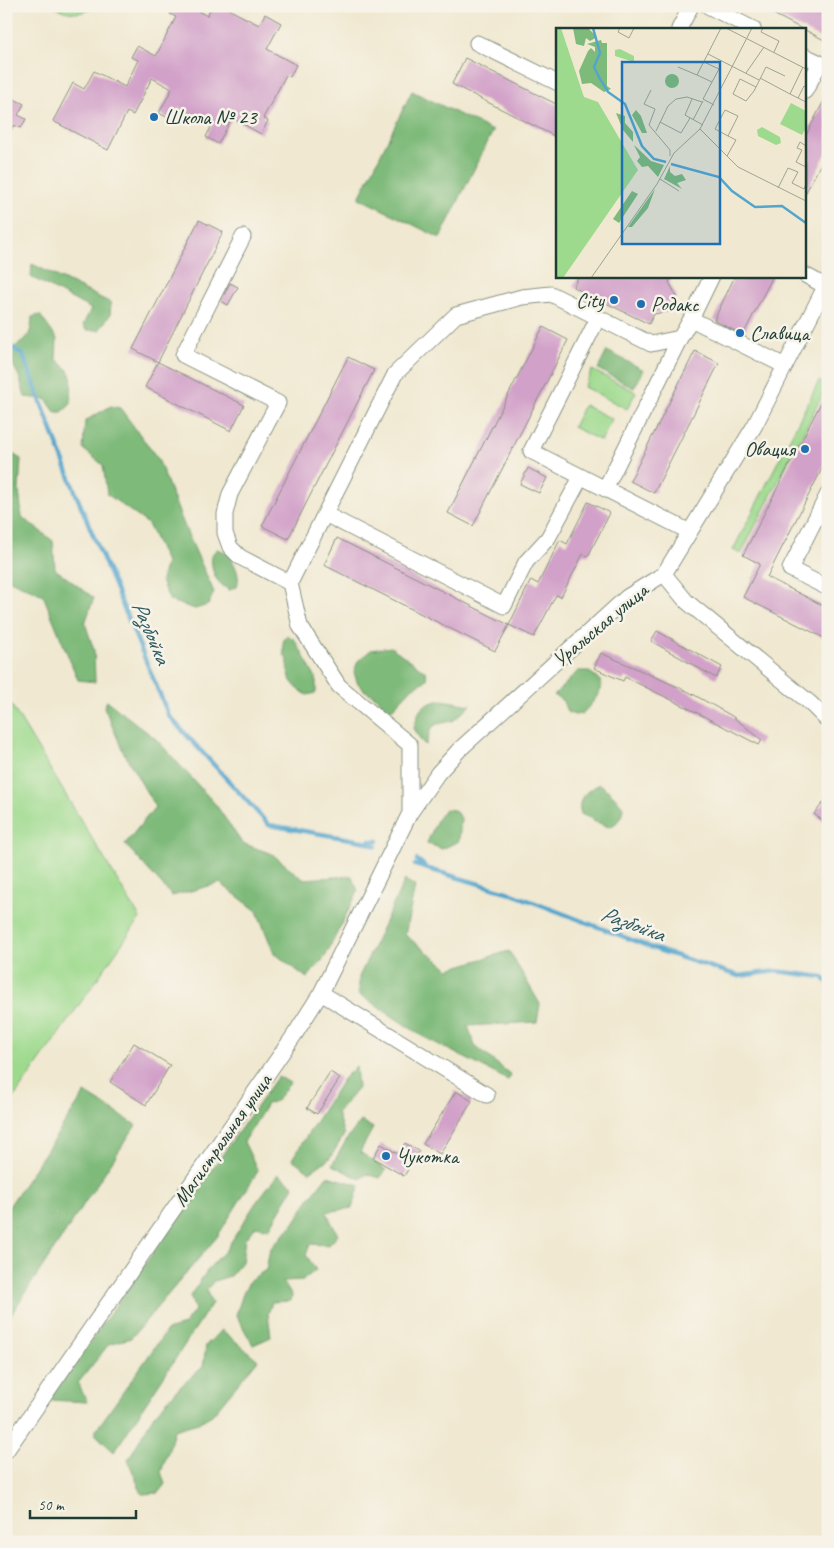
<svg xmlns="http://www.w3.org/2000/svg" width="834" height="1548" font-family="Caveat,sans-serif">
	<rect width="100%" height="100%" fill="#f7f3e8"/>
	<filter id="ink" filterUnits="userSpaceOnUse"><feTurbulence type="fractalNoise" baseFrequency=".02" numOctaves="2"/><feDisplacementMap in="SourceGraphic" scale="10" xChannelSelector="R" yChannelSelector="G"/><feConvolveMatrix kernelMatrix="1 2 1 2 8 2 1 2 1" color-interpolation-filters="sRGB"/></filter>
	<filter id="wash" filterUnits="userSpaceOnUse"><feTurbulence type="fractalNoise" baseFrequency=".0096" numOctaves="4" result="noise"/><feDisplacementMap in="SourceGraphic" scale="20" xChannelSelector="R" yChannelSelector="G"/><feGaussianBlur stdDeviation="1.12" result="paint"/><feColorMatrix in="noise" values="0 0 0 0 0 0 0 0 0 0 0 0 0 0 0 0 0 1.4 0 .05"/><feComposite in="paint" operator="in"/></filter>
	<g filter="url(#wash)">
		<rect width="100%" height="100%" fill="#f0e8d0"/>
		<!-- green -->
		<path fill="#9eda8e" stroke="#5e8c61" d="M53 6H96C82 16 68 14 53 6Z
			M592 370 636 392 627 409 584 387Z
			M819 381 827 386 741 554 733 550Z
			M584 405 612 419 601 441 573 427Z
			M6 696 140 918 6 1109Z"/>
		<!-- forest -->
		<path fill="#7eba79" stroke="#4e7c56" d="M412 91 493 131 440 238 359 198Z
			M32 264 111 303 110 315 99 330H86L83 325 91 309 31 277Z
			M40 315 57 339 56 359C78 376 70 380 71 404L62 412H55L46 399 25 397 19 376 11 361 10 350C27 339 31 338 32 317Z
			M607 351 644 370 634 388 598 369Z
			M111 406 120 408 158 459 186 530 214 592 208 605 195 609 170 601 161 581 166 562 148 524 107 494 103 465 83 449 85 421Z
			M6 450 21 459 19 490 22 517 53 541 55 569 94 598 85 623 94 650 95 682 78 680 43 595 6 578Z
			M217 549 228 553C234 564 241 574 237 586L230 590C214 582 212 572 211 555Z
			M287 635 295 640 316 679V693L307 695 297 688 291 681 288 670V661L284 654 283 642Z
			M391 647 426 672 427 679 422 683 413 687 392 709H388L384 707 378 698 364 690 357 682 354 672 358 661 371 650Z
			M578 671H588L598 678 602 685C598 698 591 704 582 714L575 715 567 712 563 701 554 695Z
			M441 700 471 705 453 721 437 724 431 728 426 745 421 741 414 728C420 706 420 706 441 700Z
			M107 701 157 740 216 805 242 843 272 854 303 879 352 876 358 891 325 957 307 978 274 953 257 911 220 883 172 896 125 844 155 807 123 751 104 707Z
			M600 784 613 795 623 807C622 817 619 823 609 827 599 824 591 818 581 814 576 798 587 790 600 784Z
			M445 809 454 810 461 818 459 841 442 849 427 843 437 820Z
			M405 880 415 886 405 935 449 969 509 951 540 1004 537 1022 468 1026 475 1046 511 1075 508 1080 422 1036 359 994V977Z
			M356 1066 358 1088 337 1113 344 1135 330 1158 310 1172 292 1159 343 1079Z
			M278 1076 290 1083 276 1101 267 1104 244 1142 258 1171 217 1237 131 1338 109 1344 78 1383 87 1402 49 1400Z
			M85 1093 136 1125 6 1322V1211Z
			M361 1121 373 1128 360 1152 386 1170 380 1178 367 1174 360 1179 332 1165 347 1139Z
			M278 1174 294 1186 269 1229 256 1226 245 1239 242 1262 230 1276 214 1281 206 1290 212 1303 114 1452 94 1433 167 1330 184 1325 195 1310 190 1296 209 1268 226 1250 255 1204Z
			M327 1176 360 1185 352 1208 326 1212 338 1235 329 1245 310 1244 306 1255 316 1270 303 1280 283 1281 292 1295 291 1301 272 1302 268 1314 271 1337 253 1345 236 1315 243 1294 250 1280 266 1270 270 1249 294 1223 309 1199Z
			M222 1330 258 1360 212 1415 198 1423 174 1430 169 1449 161 1472 165 1484 158 1493 142 1494 128 1460 154 1415 180 1387 203 1367 206 1345Z"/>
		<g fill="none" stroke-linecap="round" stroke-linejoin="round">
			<!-- stream -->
			<path stroke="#52a5cd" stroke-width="4.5" d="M6 343 23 355 78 499 169 716 269 825 362 841 376 846
				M369 841H378
				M417 860 424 865
				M415 865 507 892 658 950 739 976 776 971 823 977 828 983"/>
		</g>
		<g id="blocks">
			<!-- building -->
			<path fill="#d2a1c9" d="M175 6H189L207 16 212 6H232L230 10 259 25 265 14 281 23 267 49 296 65 290 77 286 75 263 118 268 121 261 134 232 118 218 144 206 137 212 125 179 107 172 120 159 113 172 89 152 78 133 115 127 112 108 150 53 121 73 83 84 89 94 71 125 87 138 60 131 57 137 46 156 56 176 17 170 14Z
				M758 6H823L828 9V42L805 30V29H802Z
				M465 58 558 105V138L452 84Z
				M828 93V150L805 194V137Z
				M6 95 24 104 18 115 26 119 21 128 14 125 6 139Z
				M199 220 223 232 158 362 133 349Z
				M579 276H673L669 282 677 297 671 311 654 314 649 324 573 287Z
				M735 276H773L743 335 714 320Z
				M230 283 238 287 228 305 221 301Z
				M543 327 568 340 473 526 448 513Z
				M695 351 719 363 654 493 630 481Z
				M348 357 374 370 288 539 262 526Z
				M158 362 244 405 231 431 145 387Z
				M828 389V457L767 577 828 608V640L743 597 760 564 743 555Z
				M528 468 547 478 539 493 520 484Z
				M588 502 610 513 588 556 583 554 561 597 556 595 534 637 509 625 531 580 538 584 560 540 567 544Z
				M337 538 509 625 495 651 324 565Z
				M657 631 722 667 716 678 651 641Z
				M601 653 689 692 732 716 762 740 759 745 686 707 625 677 623 681 594 668Z
				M828 797V825L814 814Z
				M134 1043 170 1065 146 1105 110 1082Z
				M330 1072 340 1078 317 1114 307 1108Z
				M456 1091 472 1101 440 1154 423 1144Z
				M405 1143 419 1151 404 1176 373 1158 381 1144 398 1154Z"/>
		</g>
	</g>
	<g filter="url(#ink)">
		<use href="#blocks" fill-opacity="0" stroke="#889282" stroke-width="1"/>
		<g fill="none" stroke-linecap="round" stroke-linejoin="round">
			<!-- minor casing -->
			<g stroke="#889282" stroke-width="17">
				<path id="minor" d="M708 6 753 29
					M679 29 691 6
					M477 43 558 83
					M805 56 820 63 805 91
					M243 237 183 355 278 403 230 494 225 514V533L230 547 240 557 290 583
					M805 275 825 286
					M712 276 691 319 785 366
					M598 318 531 451 690 532
					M605 489 680 338 691 319
					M828 494 790 569 828 588
					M325 514 504 606 526 562 548 538 581 477
					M664 574 686 601 810 703 828 721
					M410 813V745L339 686 300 626 290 583 395 374 456 315 522 297 551 294 651 344 680 338
					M321 993 487 1095
					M6 1451 295 1034 321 993 410 813 438 773 459 750 627 597 664 574 755 425 828 281"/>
			</g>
			<!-- minor -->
			<use href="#minor" stroke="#fff" stroke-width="15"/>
		</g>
	</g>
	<!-- markers -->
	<g fill="#1f6fb2" stroke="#f7f3e8" stroke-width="2">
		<circle cx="154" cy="117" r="5"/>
		<circle cx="614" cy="300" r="5"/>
		<circle cx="641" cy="304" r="5"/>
		<circle cx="740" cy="333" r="5"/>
		<circle cx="805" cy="449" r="5"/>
		<circle cx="386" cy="1156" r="5"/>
	</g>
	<g text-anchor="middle" stroke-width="5" stroke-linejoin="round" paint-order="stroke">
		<!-- poi labels -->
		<g font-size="21" fill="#1f3d34" stroke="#f7f3e8" text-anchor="start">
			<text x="164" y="124">Школа № 23</text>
			<text x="604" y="307" text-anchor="end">City</text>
			<text x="651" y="311">Родакс</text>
			<text x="750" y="340">Славица</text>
			<text x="795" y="456" text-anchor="end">Овация</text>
			<text x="396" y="1163">Чукотка</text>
		</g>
		<!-- street labels -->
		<g font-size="21" fill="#1f3d34" stroke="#f7f3e8">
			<text transform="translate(600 625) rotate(-40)" y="7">Уральская улица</text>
			<text transform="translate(222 1140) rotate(-55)" y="7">Магистральная улица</text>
		</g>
		<!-- water labels -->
		<g font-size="22" font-style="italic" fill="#2e5c62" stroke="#f7f3e8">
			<text transform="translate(152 632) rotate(67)" y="8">Разбойка</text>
			<text transform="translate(633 923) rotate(20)" y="8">Разбойка</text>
		</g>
	</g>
	<!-- overview -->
	<g transform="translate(556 28)">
		<rect width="250" height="250" fill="#f0e8d0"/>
		<path d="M0 0H5L28 69 42 74 82 142 7 250H0ZM64 21 78 28V34L59 28V22ZM235 75 250 83V100L246 107 224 96ZM206 99 224 109 225 115 220 117 202 108 201 102Z" fill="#9eda8e"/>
		<path d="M17 0H32L41 9 34 13 30 10 28 18 20 16ZM45 12 46 15H51V58L55 61 48 64 35 55 26 56 23 43 32 23 35 20 39 24V19L31 16ZM109 53a7 7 0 1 1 14 0a7 7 0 1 1-14 0ZM80 82 85 88 91 105H86L76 87ZM60 85 69 88V95L77 104V114L67 102ZM78 117 95 133 108 137 102 149 92 138 86 139 81 133 84 129ZM114 138V144L119 148 126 146 130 152 121 155 126 161 108 151ZM99 161 92 180 76 199H72ZM76 163 82 166 63 195 57 191Z" fill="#7eba79"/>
		<path fill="none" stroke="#52a5cd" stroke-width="2.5" d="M37 0 44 25 38 39 44 51 52 64 69 76 86 118 98 131 110 134M115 136 163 149 176 163 199 179 226 178 250 195"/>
		<path fill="none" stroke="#9ca492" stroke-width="1" d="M64 0 62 4 73 10 78 0M170 0 250 41M207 0 205 4 223 13 218 24M152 26 203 52M148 34 163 41 156 54M122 39 141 47M190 45 208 19M204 50 234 66 247 39M200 59 184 51 177 66 190 73 198 63 210 39 229 48M95 62 88 76 99 81 93 97 114 122V128M234 66 250 74M242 70 248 58 250 59M136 71 129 87 147 97M158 77 147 71 156 54 141 47 165 0M137 92 147 73M104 94 125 105 134 90M144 101 182 139 250 173M100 103 112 78 120 71 131 69 146 74M250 118 244 114 241 120 246 122 240 134 250 139M171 128 180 112 172 108 159 101 169 82 182 88 172 108M104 151 123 163M222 160 232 140 242 144 236 155 248 161 250 156M35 250 101 156 118 125 144 101 196 0"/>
		<path fill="#1f6fb2" fill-opacity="0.15" stroke="#1f6fb2" stroke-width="2.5" d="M66 34H164V216H66Z"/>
		<rect width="250" height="250" fill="none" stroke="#1f3d34" stroke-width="2.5"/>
	</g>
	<!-- margin -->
	<rect width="834" height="1548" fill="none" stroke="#f7f3e8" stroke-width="25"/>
	<!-- scale -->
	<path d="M30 1510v8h106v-8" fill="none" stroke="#1f3d34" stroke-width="2.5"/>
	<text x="38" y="1510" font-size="15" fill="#1f3d34" stroke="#f7f3e8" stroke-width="4" paint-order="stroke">50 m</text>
</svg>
